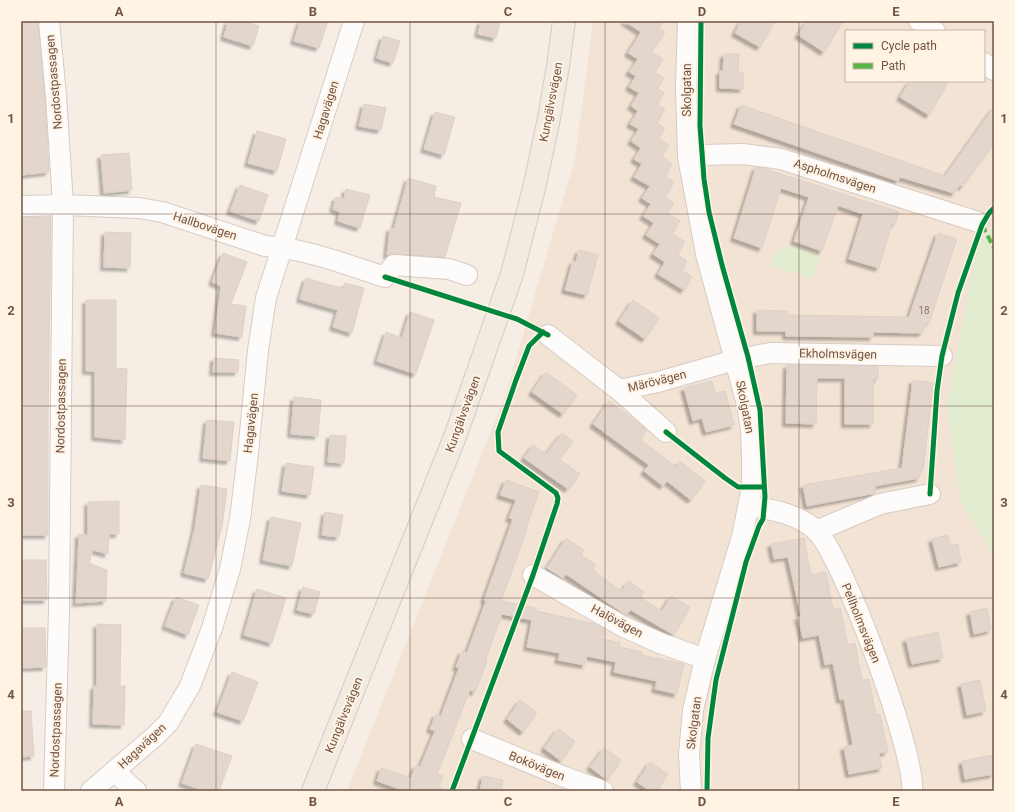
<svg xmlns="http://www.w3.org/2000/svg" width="1015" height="812" font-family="Roboto,sans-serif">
	<defs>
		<filter id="shadow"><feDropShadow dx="-3.5" dy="3.5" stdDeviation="1" flood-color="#0004"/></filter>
	</defs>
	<rect width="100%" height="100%" fill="#f6eee5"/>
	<!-- residential -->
	<path fill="#f2e3d4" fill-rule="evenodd" d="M593 21H994V226L978 243 988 546 994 555V791H347L504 399 575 159ZM846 31H984V81H846Z"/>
	<!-- green -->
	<path fill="#e2eccf" d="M994 226V555L961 502 947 406 978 243Z
		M791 246 820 255 813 278 770 266 775 252Z"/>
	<!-- building -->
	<path fill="#e2d6cd" stroke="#ded0c7" filter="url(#shadow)" d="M38 21 45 97 49 172 22 175 21 23Z
		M228 21H250L249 23 259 26 253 46 224 37Z
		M300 21H328L319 48 294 41Z
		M481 21 500 23 496 38 478 34Z
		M624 21H663L659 27 665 32 651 52 663 59 655 72 664 78 657 88 664 93 657 104 665 109 657 123 665 128 658 138 669 145 661 156 672 164 665 176 674 182 665 197 674 203 667 213 680 221 672 233 685 242 677 254 687 261 682 270 692 277 684 290 658 274 665 262 653 254 660 244 646 235 654 223 643 216 651 204 642 198 650 186 634 177 642 164 634 159 641 148 631 141 639 129 630 124 638 111 631 106 639 93 629 87 636 76 629 72 638 59 628 53 641 32Z
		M741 21H775L760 47 735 33Z
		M807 21H843L824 52 798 35Z
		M383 36 400 41 393 63 377 58Z
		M724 54H739L738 72H743V89L720 88V71H723Z
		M910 81H949L929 115 900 97Z
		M364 104 386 108 381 130 359 126Z
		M741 105 945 176 994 107V143L962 187 960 185 954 193 900 177 898 181 734 124Z
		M435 112 455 117 444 155 424 149Z
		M257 131 286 139 277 171 248 163Z
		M129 153 132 190 104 193 101 155Z
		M756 167 762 168 899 212 895 224 892 223 879 268 849 259 863 214 840 206H838L822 251 794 241 809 197 781 188 762 248 734 238Z
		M408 178 436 186 434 197 461 203 445 257 395 254 387 255 390 228 394 229Z
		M240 185 268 195 259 221 230 211Z
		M346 189 370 195 360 228 338 221 340 212 333 209 336 197 344 199Z
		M21 217H51L48 420V535H21Z
		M105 232 131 233 130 268 104 267Z
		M938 233 957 239 929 323 927 322 922 333 873 332V337L786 336V331H757V310L787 311V315L909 317Z
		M579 250 598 255 587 295 565 290 573 261 576 262Z
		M223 253 247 262 231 304 246 306 242 337 215 333 221 286 212 282Z
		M306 278 344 289 345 283 364 288 352 333 333 327 338 310 300 299Z
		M86 300H116V368L127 369 125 440 95 437V371H86Z
		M633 300 659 318 645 339 619 321Z
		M410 312 434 320 416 374 377 361 386 332 402 338Z
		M214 358 239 360 238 372H213Z
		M787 365 878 366V379H873V424H845V378H817L816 424 786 423Z
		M546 372 577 395 563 414 532 392Z
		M913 380 933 383 923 470H921L919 478 875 486 876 493 807 506 803 485 902 468Z
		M712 381 715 393 725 391 734 425 706 432 702 418 693 421 684 388Z
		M294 397 321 400 318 436 291 434Z
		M609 401 647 430 640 439 676 467 680 461 705 481 691 500 667 481 663 486 644 471 649 465 593 424Z
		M207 420 234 422 230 461 203 458Z
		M562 433 573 441 559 459 580 474 568 489 524 458 533 445 546 454Z
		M330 435 346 436 344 463 328 462Z
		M286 463 314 467 310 495 282 491Z
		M506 480 539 492 526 528 527 529 501 601 536 608V611L595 624 604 629 602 639 620 643 619 647 642 652 641 655 684 664 677 694 655 689 657 681 614 672 616 662 587 656 585 665 558 660 560 653 527 647 532 620 502 614 485 661H487L475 692 470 690 437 774 443 776 438 787 443 789 442 791H405L377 781 381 768 411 778 416 765 420 767 435 731 430 729 436 714 441 716 459 668 456 667 462 651 467 653 486 601 484 600 513 519 509 518 516 500 500 495Z
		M201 485 227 489 222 526 208 579 184 573 195 528Z
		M119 501V534H109L108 554 93 550 89 563 107 570 106 601 76 603 79 534 88 535V502Z
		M325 512 343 515 339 537 322 535Z
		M271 517 301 523 292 566 263 560Z
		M948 535 950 546 958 544 961 562 939 567 932 539Z
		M566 538 584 550 581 555 596 565 593 570 621 591 629 581 644 592 640 598 662 611 671 596 690 607 674 635 631 610 626 615 566 574 563 578 547 568Z
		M804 538 811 575 826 572 833 610 840 608 848 645 855 643 862 680 869 679 876 715 880 714 888 752 879 753 882 768 849 774 844 747 853 745 844 699 840 700 833 663 825 665 819 635 803 638 798 617 801 616 788 557 774 559 771 544Z
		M21 560H46L47 600H21Z
		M303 587 320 592 314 614 297 610Z
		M257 589 286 598 272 643 244 635Z
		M176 597 199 605 188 635 165 626Z
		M987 608 991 630 974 634 970 612Z
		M97 624 121 625 120 686H125L124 725 93 724 94 686H97Z
		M21 628H45L46 667 21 668Z
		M938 632 943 658 912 664 906 639Z
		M232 672 258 682 243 721 217 712Z
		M980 680 986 711 967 715 961 684Z
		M520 700 537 712 523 732 507 719Z
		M21 711H31L34 756 21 757Z
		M558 729 575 741 561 761 544 748Z
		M196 744 232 756 219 791H205L182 783Z
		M604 748 621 760 607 780 590 767Z
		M994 755V774L965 779 962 761Z
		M650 762 668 774 656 791H650L637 782Z
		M483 776 503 780 501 791H480Z"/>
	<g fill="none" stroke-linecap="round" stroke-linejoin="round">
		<!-- minor casing -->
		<g stroke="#d7cbc3" stroke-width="22">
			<path id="minor" d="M49 21 56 96 63 205 59 610 54 791
				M688 21 686 87 688 157 706 254 747 404 751 430 752 458V487L742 537 705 659 693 710 689 754 691 791
				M919 21 935 31
				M984 63 994 70
				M688 157 702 155 743 154 781 159 978 222
				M21 206 63 205 139 208 162 212 265 246C304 248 347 265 385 277L394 265 449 269 467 275
				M548 335 619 390 658 382 735 360 770 353 942 356
				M619 390 666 432
				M748 506C771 509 798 514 816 530 843 557 916 753 912 791
				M816 531 880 504 930 494
				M533 575 622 626 660 643 705 659
				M472 739 562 776 603 791
				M114 771 136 791
				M91 791 154 737 168 723 190 686 212 628 230 569 240 519 248 453 258 350 266 298 354 21"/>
		</g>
		<!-- major casing -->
		<g stroke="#d5c9c3" stroke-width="24">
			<path id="major" d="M313 791 456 434 512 274 535 184 549 118 558 66 564 21"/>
		</g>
		<!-- minor -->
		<use href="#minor" stroke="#fefcfb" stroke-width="20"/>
		<!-- major -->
		<use href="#major" stroke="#f2ebe2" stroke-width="22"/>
		<!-- quiet -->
		<path stroke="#59b447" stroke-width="4" stroke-dasharray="8 4" stroke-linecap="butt" d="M982 225 994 248"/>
		<!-- cycleway casing -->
		<g stroke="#fff3e4" stroke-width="8">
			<path id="cycleway" d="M701 21 700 126 704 179 709 212 722 265 748 357 760 410 765 497 763 519 759 526 746 562 716 680 708 738 707 791
				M385 277 517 319 548 335
				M666 432 725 478 738 487H764
				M930 494 937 391 942 356 958 293 982 225 989 213 994 208
				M452 791 533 575 557 504 558 498 556 493 499 451 498 432 516 380 529 346 543 332"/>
		</g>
		<!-- cycleway -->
		<use href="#cycleway" stroke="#00873e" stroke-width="5"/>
	</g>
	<!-- grid -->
	<path fill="none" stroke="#725346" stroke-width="1" stroke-opacity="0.55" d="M216 21V791M410 21V791M605 21V791M799 21V791M21 214H994M21 406H994M21 598H994"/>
	<g text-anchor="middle" stroke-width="4" stroke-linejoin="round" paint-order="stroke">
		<!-- number labels -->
		<g font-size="10" fill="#90766a">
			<text x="924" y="314">18</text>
		</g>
		<!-- street labels -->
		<g font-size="12" fill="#725346" stroke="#fff3e4">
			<text transform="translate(54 82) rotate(-95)" y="4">Nordostpassagen</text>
			<text transform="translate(687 90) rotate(-90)" y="4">Skolgatan</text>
			<text transform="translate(551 102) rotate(-79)" y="4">Kungälvsvägen</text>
			<text transform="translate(326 110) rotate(-73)" y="4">Hagavägen</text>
			<text transform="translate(835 176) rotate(18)" y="4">Aspholmsvägen</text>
			<text transform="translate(205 226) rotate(18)" y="4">Hallbovägen</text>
			<text transform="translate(838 354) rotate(1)" y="4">Ekholmsvägen</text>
			<text transform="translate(657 381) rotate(-14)" y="4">Märövägen</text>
			<text transform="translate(61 406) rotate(-89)" y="4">Nordostpassagen</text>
			<text transform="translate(745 407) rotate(79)" y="4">Skolgatan</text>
			<text transform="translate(463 414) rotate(-70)" y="4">Kungälvsvägen</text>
			<text transform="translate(251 423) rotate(-84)" y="4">Hagavägen</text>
			<text transform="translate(617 621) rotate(28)" y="4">Halövägen</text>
			<text transform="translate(861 623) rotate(68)" y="4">Pellholmsvägen</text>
			<text transform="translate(344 715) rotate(-68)" y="4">Kungälvsvägen</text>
			<text transform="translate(694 723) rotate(-83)" y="4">Skolgatan</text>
			<text transform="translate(56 730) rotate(-88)" y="4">Nordostpassagen</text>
			<text transform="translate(142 746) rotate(-43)" y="4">Hagavägen</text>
			<text transform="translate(537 766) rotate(22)" y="4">Bokövägen</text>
		</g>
	</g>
	<!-- border -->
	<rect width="1015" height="812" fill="none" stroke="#fff3e4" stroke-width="44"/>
	<!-- legend -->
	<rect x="845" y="30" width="140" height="52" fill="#fff3e4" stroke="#c7b3a5"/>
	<rect x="853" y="43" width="20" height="6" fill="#00873e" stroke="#c7b3a5"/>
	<text x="881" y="50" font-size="12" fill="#725346">Cycle path</text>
	<rect x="853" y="63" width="20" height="6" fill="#59b447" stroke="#c7b3a5"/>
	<text x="881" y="70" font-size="12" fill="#725346">Path</text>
	<rect x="22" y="22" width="971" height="768" fill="none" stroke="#725346" stroke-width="1.5"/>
	<g font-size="13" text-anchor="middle" font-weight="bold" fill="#725346">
		<text x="119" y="16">A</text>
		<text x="313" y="16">B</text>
		<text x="508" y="16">C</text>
		<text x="702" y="16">D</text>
		<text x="896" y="16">E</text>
		<text x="11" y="123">1</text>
		<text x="1004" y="123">1</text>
		<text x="11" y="315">2</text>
		<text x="1004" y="315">2</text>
		<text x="11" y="507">3</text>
		<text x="1004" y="507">3</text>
		<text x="11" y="699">4</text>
		<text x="1004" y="699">4</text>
		<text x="119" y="806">A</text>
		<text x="313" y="806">B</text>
		<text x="508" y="806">C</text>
		<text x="702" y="806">D</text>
		<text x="896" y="806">E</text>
	</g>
</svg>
